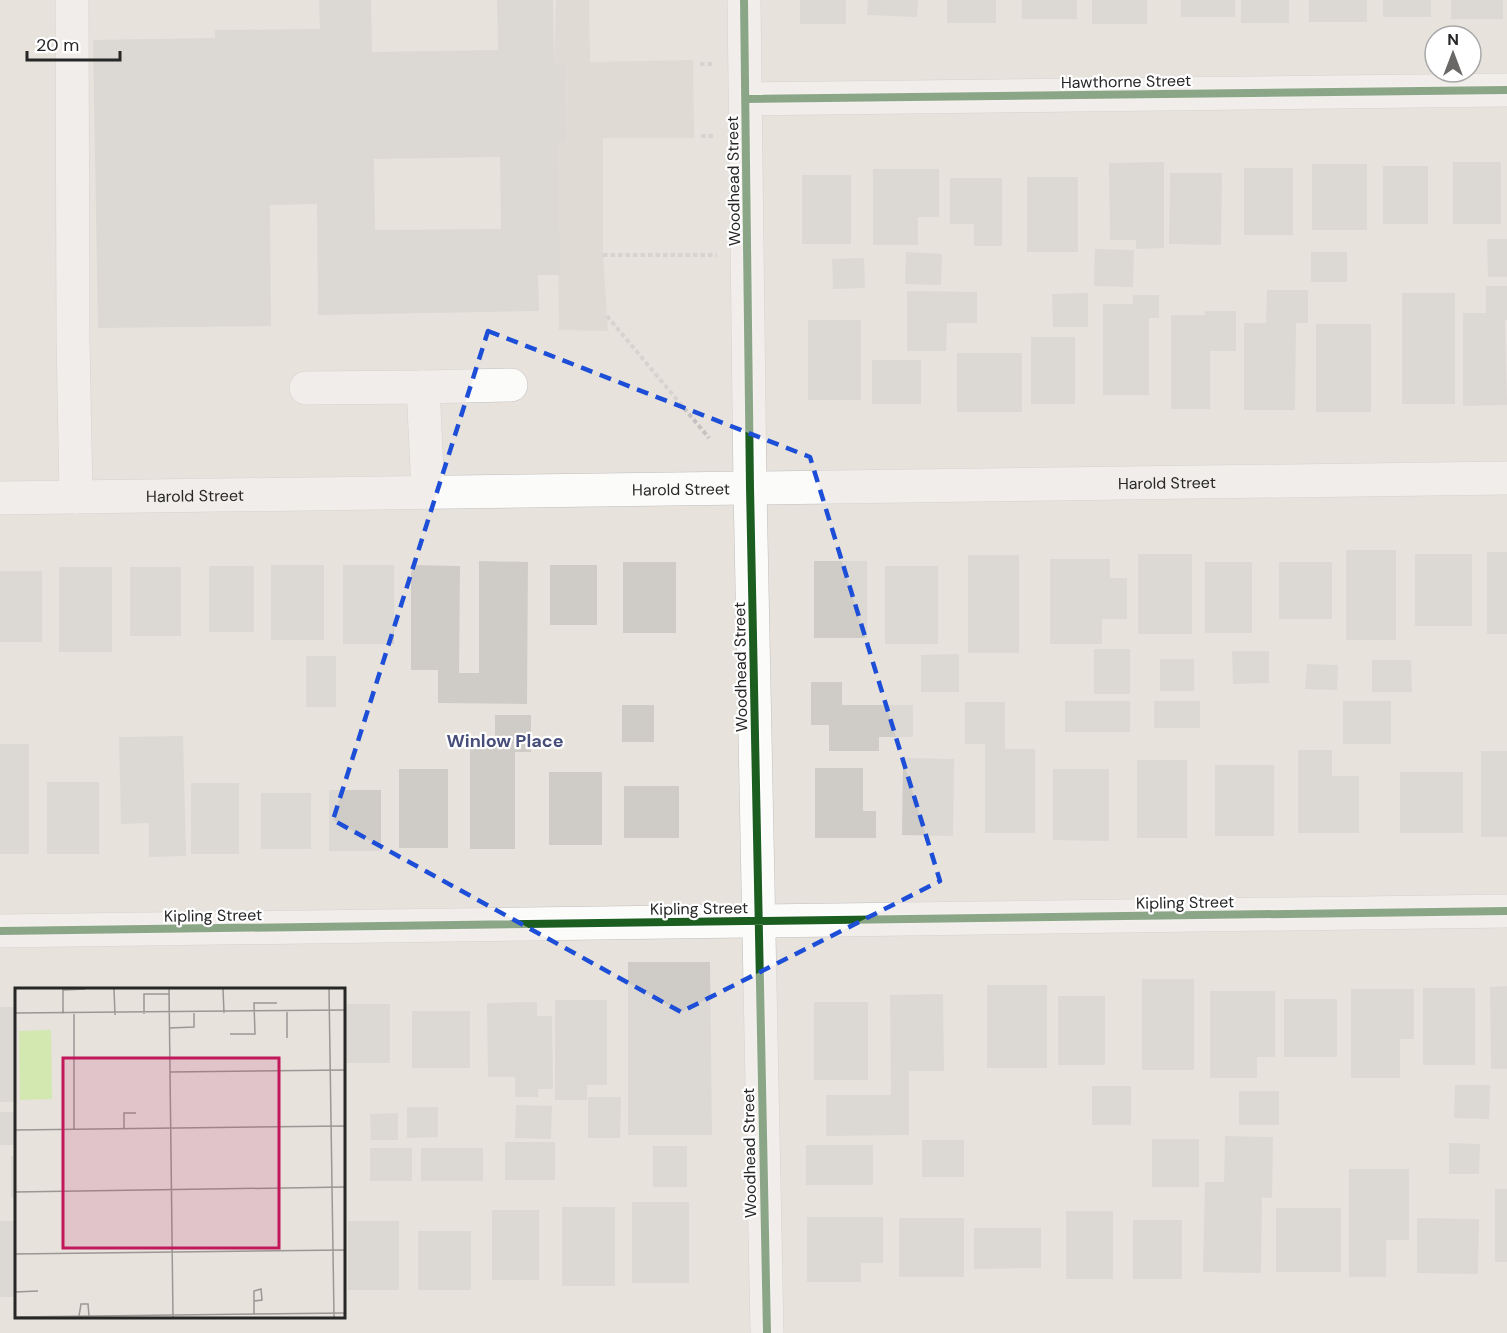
<svg xmlns="http://www.w3.org/2000/svg" width="1507" height="1333" font-family="'DM Sans',sans-serif">
	<rect width="100%" height="100%" fill="#e7e2dc"/>
	<!-- plaza -->
	<path fill="#d5d0cb" d="M556 0H589L590 62 693 60 694 138H603V255L608 331 559 330 557 142 566 141 565 64H554Z"/>
	<!-- building -->
	<path fill="#cfccc8" fill-rule="evenodd" d="M319 0H371L372 52 498 50 497 0H553L554 64H565L566 142H557L560 275H538L539 311 318 315 317 204 270 205 271 326 98 328 93 40 215 38V30L320 29ZM500 157 501 229 375 230 374 159Z
		M800 0H846V24H800Z
		M868 0H918L917 17 867 15Z
		M947 0H996V23H947Z
		M1022 0H1077V19H1022Z
		M1092 0H1147V24H1092Z
		M1181 0H1235V17H1181Z
		M1241 0H1289V23H1241Z
		M1309 0H1367V22H1309Z
		M1383 0H1431V17H1383Z
		M1451 0H1503V19H1451Z
		M1164 162V248L1136 249V240H1110L1109 163Z
		M1453 162H1501V224H1453Z
		M1312 164H1367V230H1312Z
		M1383 166H1428V224H1383Z
		M1244 168H1293V235H1244Z
		M873 169H939V217H918V245H873Z
		M1170 173H1222L1221 245 1169 244Z
		M802 175H851V244H802Z
		M1027 177H1078V252H1027Z
		M950 178H1002V246H974V224H950Z
		M1487 239H1507V277H1488Z
		M1095 249 1134 250 1133 287 1094 286Z
		M906 252 942 254 941 285 905 284Z
		M1311 252H1347V282H1311Z
		M864 258 865 288 833 289 832 259Z
		M1486 286H1507V320H1505L1507 405 1463 406V313H1486Z
		M1267 290H1308V323H1296L1295 410H1244V323H1266Z
		M907 291 977 292V323H947L946 351H907Z
		M1088 293V327H1053L1052 294Z
		M1402 293H1455V404H1402Z
		M1133 295H1159V318H1149V395H1103V304H1133Z
		M1205 311H1236V351H1210V409H1171V315H1205Z
		M808 320H861V400H808Z
		M1316 324H1371V412H1316Z
		M1031 337H1075V404H1031Z
		M957 353H1022V412H957Z
		M872 360H921V404H872Z
		M1346 550H1396V640H1346Z
		M1487 552H1507V634H1487Z
		M1138 554H1192V634H1138Z
		M1415 554H1472V626H1415Z
		M968 555H1019V653H968Z
		M1050 559H1110V578H1127V619H1102V644H1050Z
		M479 561 528 562 527 704 438 703V670H411V565L460 566 459 673H479Z
		M814 561H867V638H814Z
		M623 562H676V633H623Z
		M1205 562H1252V633H1205Z
		M1279 562H1332V619H1279Z
		M271 565H324V640H271Z
		M343 565H394V644H343Z
		M550 565H597V625H550Z
		M209 566H254V632H209Z
		M885 566H938V644H885Z
		M59 567H112V652H59Z
		M130 567H181V636H130Z
		M0 571H42V642H0Z
		M1094 649H1130V694H1094Z
		M1232 651H1269V683L1233 684Z
		M959 654V692H921V655Z
		M306 656H336V707H306Z
		M1160 659H1194V691H1160Z
		M1372 660H1411L1412 692H1372Z
		M1307 664 1338 665 1337 690 1305 689Z
		M811 682H842V705H913V737H879V751H829V725H811Z
		M1065 701H1130V732H1065Z
		M1154 701H1200V728H1154Z
		M1343 701H1391V744H1343Z
		M965 702H1005V749H1035V833H985V744H965Z
		M622 705H654V742H622Z
		M495 715H531V752H515V849H470V740H495Z
		M183 736 186 856 149 857V823L121 824 119 737Z
		M0 744H29V854H0Z
		M1298 750H1332V776H1359V833H1298Z
		M1481 751H1507V837H1481Z
		M903 758 954 759 953 836 902 835Z
		M1137 760H1187V838H1137Z
		M1215 765H1274V836H1215Z
		M815 768H863V811H876V838H815Z
		M399 769H448V848H399Z
		M1053 769H1109V841L1053 840Z
		M549 772H602V845H549Z
		M1400 772H1463V833H1400Z
		M47 782H99V854H47Z
		M191 783H239V854H191Z
		M624 786H679V838H624Z
		M329 790H381V851H329Z
		M261 793H311V849H261Z
		M628 962H710L712 1135H628Z
		M1142 979H1194V1070H1142Z
		M987 985H1047V1068H987Z
		M1507 986V1069H1491L1490 987Z
		M1423 988H1475V1065H1423Z
		M1351 989H1414V1039H1400V1078H1351Z
		M1210 991H1275V1057H1257V1078H1210Z
		M943 994 944 1071H909V1135L826 1136V1095H891L890 995Z
		M1058 996H1105V1065H1058Z
		M1284 999H1337V1057H1284Z
		M555 1000H607V1085H587V1100H555Z
		M537 1002V1016H552L553 1089H538V1097H515V1077H488L487 1003Z
		M814 1002H868V1080H814Z
		M344 1004H390V1063H344Z
		M0 1007H16V1102H0Z
		M412 1011H470V1068H412Z
		M1455 1085H1490L1489 1119 1454 1118Z
		M1092 1086H1131V1125H1092Z
		M1239 1091H1279V1125H1239Z
		M588 1097H621L620 1138H588Z
		M516 1105 552 1106 551 1139 515 1138Z
		M407 1107H438V1137L407 1138Z
		M0 1112H16V1145H0Z
		M398 1113V1140H371L370 1114Z
		M1225 1136 1273 1137 1272 1198 1262 1197 1261 1273 1203 1272 1205 1182H1224Z
		M1152 1139H1199V1187H1152Z
		M922 1140H964V1177H922Z
		M505 1142H555V1180H505Z
		M1449 1143 1480 1144 1479 1174H1449Z
		M806 1145H873V1185H806Z
		M653 1146H687V1187H653Z
		M370 1148H412V1181H370Z
		M421 1148H483V1181H421Z
		M11 1156H16V1197H11Z
		M1349 1169H1409V1240H1386V1277H1349Z
		M1495 1189H1507V1262H1495Z
		M632 1202H689V1283H632Z
		M562 1207H615V1286H562Z
		M1276 1208H1341V1272H1276Z
		M492 1210H539V1280H492Z
		M1066 1211H1113V1279H1066Z
		M807 1217H883V1263H861V1282H807Z
		M899 1218H964V1277H899Z
		M1417 1218 1479 1219 1478 1274 1417 1273Z
		M1133 1220H1182V1279H1133Z
		M0 1221H16V1297H0Z
		M348 1221H399V1290H348Z
		M974 1228H1041V1268L974 1269Z
		M418 1231H471V1290H418Z"/>
	<g fill="none" stroke-linecap="round" stroke-linejoin="round">
		<!-- minor casing -->
		<g stroke="#c0bebe" stroke-width="34">
			<g id="minor">
				<path d="M72 0 73 339 76 497"/>
				<path d="M744 0 750 487 767 1333"/>
				<path d="M746 99 1507 90"/>
				<path d="M306 388 423 387"/>
				<path d="M428 491 423 387 511 385"/>
				<path id="s1" d="M0 498 1507 478"/>
				<path d="M0 931 1507 911"/>
			</g>
		</g>
		<!-- path -->
		<path stroke="#c4c3c2" stroke-width="4" stroke-dasharray="4.5 3" stroke-linecap="butt" d="M700 64H713
			M701 136H715
			M603 255H717
			M607 316 709 438"/>
		<!-- minor -->
		<use href="#minor" stroke="#fbfbfa" stroke-width="33"/>
		<!-- cycleway casing -->
		<g stroke="#fff" stroke-width="11">
			<path id="cycleway" d="M744 0 750 487 767 1333
				M746 99 1507 90
				M0 931 1507 911"/>
		</g>
		<!-- cycleway -->
		<use href="#cycleway" stroke="#1b5e20" stroke-width="8"/>
	</g>
	<!-- marked area -->
	<path d="M0 0H1507V1333H0ZM488 331 810 457 940 881 681 1012 333 820Z" fill="#e7e2dc" fill-opacity=".55" fill-rule="evenodd"/>
	<path fill="none" stroke="#1d4ed8" stroke-width="4.5" stroke-dasharray="12 8" stroke-linejoin="round" d="M488 331 810 457 940 881 681 1012 333 820Z"/>
	<g text-anchor="middle" stroke-width="4.5" stroke-linejoin="round" paint-order="stroke">
		<!-- street labels -->
		<g font-size="16" fill="#272727" stroke="#fff">
			<text transform="translate(1126 81) rotate(-1)" y="6">Hawthorne Street</text>
			<text transform="translate(733 181) rotate(-91)" y="6">Woodhead Street</text>
			<text dy="6" stroke="none"><textPath href="#s1" startOffset="1167">Harold Street</textPath></text>
			<text dy="6" stroke="none"><textPath href="#s1" startOffset="681">Harold Street</textPath></text>
			<text dy="6" stroke="none"><textPath href="#s1" startOffset="195">Harold Street</textPath></text>
			<text transform="translate(740 667) rotate(-91)" y="6">Woodhead Street</text>
			<text transform="translate(1185 902) rotate(-1)" y="6">Kipling Street</text>
			<text transform="translate(699 908) rotate(-1)" y="6">Kipling Street</text>
			<text transform="translate(213 915) rotate(-1)" y="6">Kipling Street</text>
			<text transform="translate(749 1153) rotate(-91)" y="6">Woodhead Street</text>
		</g>
		<!-- neighbourhood labels -->
		<g font-size="18" font-weight="bold" fill="#474e79" stroke="#fff">
			<text x="505" y="747">Winlow Place</text>
		</g>
	</g>
	<!-- overview -->
	<g transform="translate(15 988)">
		<rect width="330" height="330" fill="#e7e2dc"/>
		<path d="M36 42 37 111 5 112 4 43Z" fill="#d2e8b0"/>
		<path fill="none" stroke="#9a9794" stroke-width="1.5" d="M48 1V26M99 1 100 27M154 1 158 329M208 1 209 25M314 1 319 329M48 2 70 1M272 24V50M0 25 330 22M59 26V141M129 26V6H154M154 40 179 39V25M215 46H240L239 15H262M155 84 330 82M109 140V125H121M0 142 330 138M0 204 330 199M0 266 330 262M0 304 23 303M239 313 247 312 246 301 239 303V326M64 328 66 316H73L74 328M0 329 330 325"/>
		<path fill="#c2185b" fill-opacity="0.15" stroke="#c2185b" stroke-width="3" d="M48 70H264V260H48Z"/>
		<rect width="330" height="330" fill="none" stroke="#272727" stroke-width="3"/>
	</g>
	<!-- north arrow -->
	<g transform="translate(1453 54)"><circle r="28" fill="#ffffff" stroke="#a9a9a9" stroke-width="1.5"/>
	<path d="M0-4.5L10 22L0 15L-10 22Z" fill="#6a6866"/>
	<text y="-9" font-size="16" font-weight="bold" text-anchor="middle" fill="#272727">N</text>
	</g>
	<!-- scale -->
	<path d="M27 51v9h93v-9" fill="none" stroke="#272727" stroke-width="3"/>
	<text x="36" y="51" font-size="18" fill="#272727" stroke="#ffffff" stroke-width="4.5" paint-order="stroke">20 m</text>
</svg>
